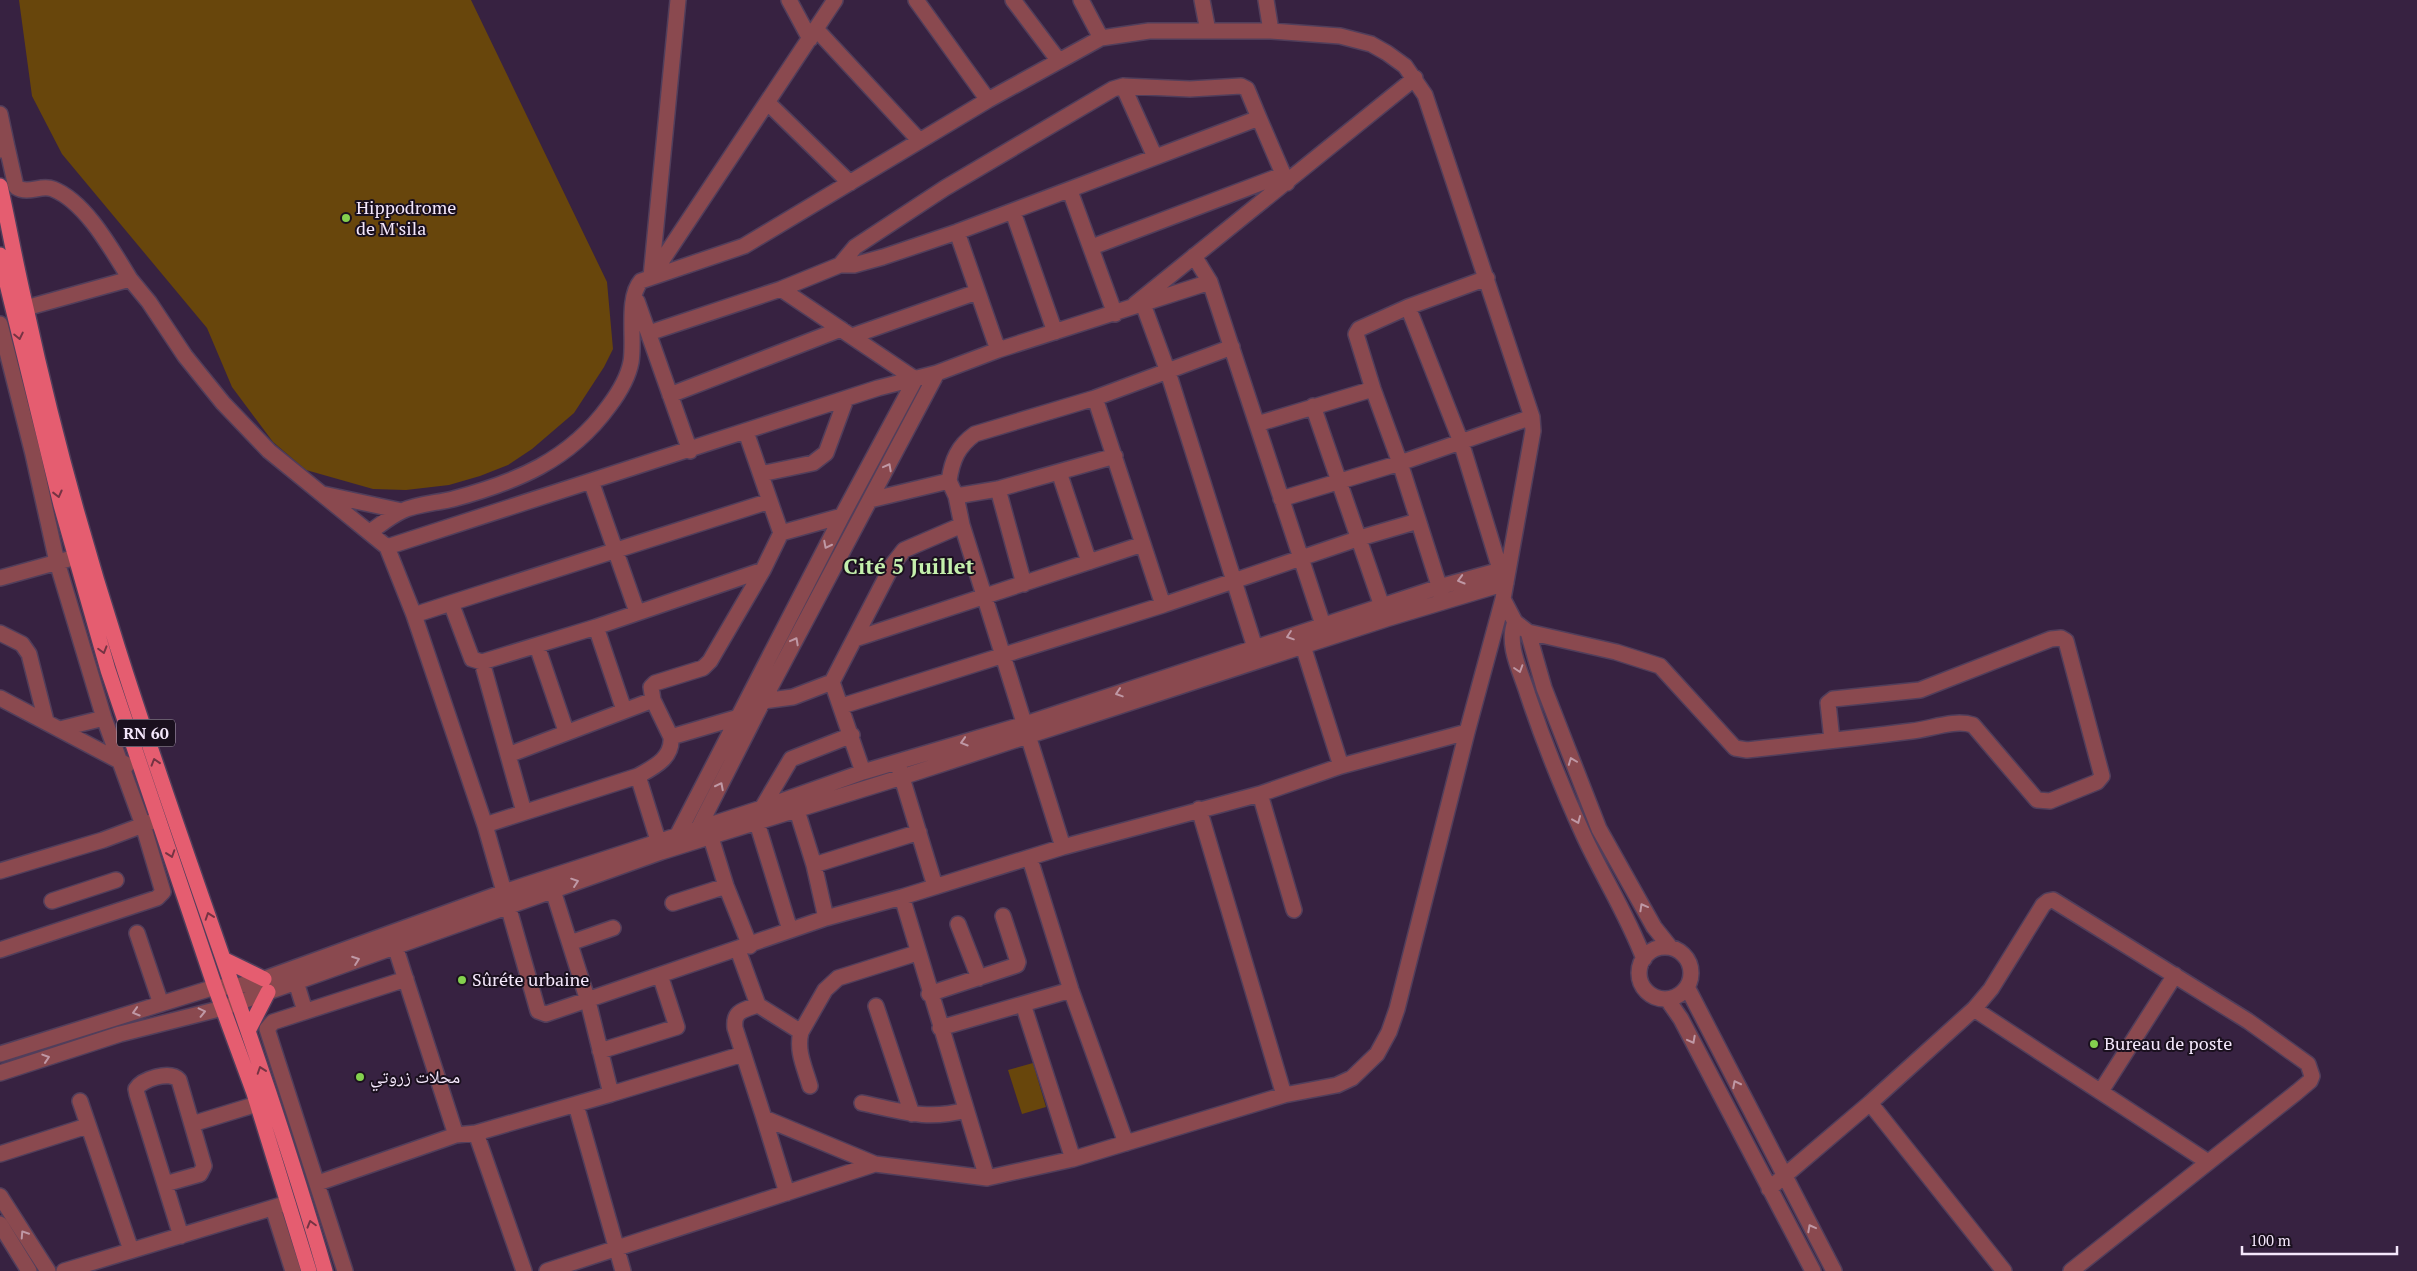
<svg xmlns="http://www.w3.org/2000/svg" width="2417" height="1271" font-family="'PT Serif','Noto Naskh Arabic',serif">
	<rect width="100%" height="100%" fill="#372241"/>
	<!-- green -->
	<path fill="#68460c" d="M19 0H471L607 282 613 349 604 367 574 413 532 449 508 465 480 476 449 485 406 490 373 489 306 470 273 442 232 387 207 328 62 154 32 96Z
		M1033 1063 1046 1107 1022 1114 1008 1070Z"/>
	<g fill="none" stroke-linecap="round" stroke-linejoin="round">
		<!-- minor casing -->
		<g stroke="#513e5b" stroke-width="18">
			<path id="minor" d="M678 0 651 277 835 0
				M789 0 810 39
				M916 0 988 100
				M1013 0 1059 61
				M1081 0 1101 38
				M1202 0 1208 31
				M1266 0 1271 31
				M816 29 919 140
				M1123 86 1155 157
				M768 103 850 183
				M0 114 7 147
				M0 150 7 147 16 187C29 195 41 184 53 189 86 202 112 250 130 279
				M1070 191 1115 314
				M1013 212 1055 332
				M957 232 998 350
				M1092 247 1282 175
				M1194 256 1210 282 1326 634
				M840 265 855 247 945 188 1113 89 1123 86 1190 89 1241 86 1247 89 1259 118
				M781 289 915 379
				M637 301 690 451
				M1135 304 1415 78
				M1143 304 1168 372 1258 657
				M1408 307 1461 442 1500 569
				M15 311 130 279 149 302 185 356 223 403 269 451 387 547 414 615 485 825 538 1011 546 1014 826 918 902 897 1063 847 1260 794 1341 766 1467 732
				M0 324 33 454 57 562 104 718 143 825 163 892 157 898 0 950
				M649 333 781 289 840 265H854L883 257 957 232 1259 118 1287 183
				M852 336 977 292
				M670 395 841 329
				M1095 398 1163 605
				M1313 406 1385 615
				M1257 424 1373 389
				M746 432 781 533
				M1059 472 1089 562
				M761 474 813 463 826 453 846 399
				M591 481 637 612
				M949 481C952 460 958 446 975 434L1095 398 1232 347
				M998 489 1024 584
				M323 494 402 511
				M956 496 998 489 1115 456
				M1281 499 1400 463 1532 417
				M962 525 1063 847
				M370 532C380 525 391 516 402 511 417 504 437 503 453 499 516 482 569 461 609 406 618 394 628 378 631 362 635 340 626 298 641 281L744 246 988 100 1101 38 1149 31H1271L1340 36 1371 44 1387 53 1405 66 1425 95 1532 417 1533 431 1503 599 1467 732 1397 1009 1389 1032 1377 1054 1352 1078 1337 1085 1284 1095 1073 1159 987 1178 875 1164 547 1271
				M387 547 878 388 937 373 998 350 1210 282
				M0 578 76 557
				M1442 595 1400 463 1373 389 1356 334 1359 329 1408 307 1487 278
				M1503 599 1515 622 1528 632 1544 688 1599 829 1654 927 1670 947
				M451 603 770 501
				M414 615 451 603 472 659 482 662 596 627 763 570
				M1515 622C1506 645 1521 672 1528 695 1544 743 1563 790 1584 836 1603 877 1628 916 1644 959
				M596 627 624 710
				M1528 632 1616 652 1660 666 1735 748 1747 750C1802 744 1857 738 1912 731 1931 729 1954 719 1973 725L2037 800 2050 801 2097 782 2102 776 2066 641 2061 638 2051 639 1920 690 1833 699 1828 703 1832 740
				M0 633 22 644 29 654 46 721
				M855 639 1143 544
				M537 646 566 731
				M1303 646 1341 766
				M482 662 508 755
				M832 682 863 772
				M0 698 127 765
				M763 701 793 697 832 682 893 564 904 550 962 525 956 496 949 481 870 500
				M842 706 1163 605 1360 538 1418 521
				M60 729 104 718
				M671 737 653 700 651 687 655 683 703 668 710 661 763 570 781 533 842 516
				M899 768 935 886
				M1260 794 1294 910
				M794 801 814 865 826 918
				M762 808 791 759 852 735
				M1199 809 1284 1095
				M524 812 508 755 653 700
				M754 813 790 930
				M485 825 638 776
				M708 828 726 886 750 946
				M698 829 763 701 937 373
				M678 834 842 516 916 378
				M661 850 638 776C654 767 673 758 671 737L739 717
				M1030 859 1071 990 1126 1143
				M814 865 919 832
				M0 871 103 840 151 822
				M550 881 588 1001 611 1094 743 1054
				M902 897 987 1178
				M52 901 116 880
				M673 903 726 886
				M958 924 979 978
				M137 933 161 1004
				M570 943 613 928
				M1639 973a26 26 0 1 1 52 0a26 26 0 1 1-52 0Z
				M738 950 758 1005C743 1010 733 1011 735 1028L764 1118 875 1164
				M296 982 305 1011
				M1687 987 1834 1271
				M929 994 1017 965 1018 962 1003 916
				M1667 999 1681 1019 1813 1271
				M1023 1004 1073 1159
				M758 1005 801 1032
				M876 1006 912 1114
				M1974 1009 2208 1162
				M940 1028 1071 990
				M600 1051 677 1027 660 975
				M0 1054 215 987H234L264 979 504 892 762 808 863 772 1025 724 1439 587 1508 568
				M0 1073 120 1034 223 1008 661 852 902 777 1386 619 1506 583
				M810 1086C805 1068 796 1051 801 1032L825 990 838 978 917 953
				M2101 1091 2175 975
				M80 1101 131 1250
				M862 1103C901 1111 926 1121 966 1110
				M1870 1103 2004 1271
				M576 1105 623 1271
				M764 1118 787 1193
				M192 1124 257 1104
				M476 1133 524 1271
				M456 1135 476 1133 611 1094
				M0 1154 87 1126
				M318 1183 456 1135 395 946
				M165 1184 200 1174 204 1166 179 1080C170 1070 142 1079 136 1089L137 1094 181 1236
				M1769 1189 1870 1103 1974 1009 1991 989 2043 905 2048 901 2053 900 2248 1021 2308 1064 2312 1076 2310 1081 2297 1092 2071 1271
				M0 1196 48 1271
				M273 1208 293 1271
				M0 1224 29 1271
				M64 1271 288 1203
				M345 1271 267 1029 273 1022 406 979"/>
		</g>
		<!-- major casing -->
		<g stroke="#513e5b" stroke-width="18">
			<path id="major" d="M0 186C9 226 16 267 26 308 51 423 82 537 118 649 184 858 264 1061 325 1271
				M0 255 61 505 108 670 215 987 254 1093 309 1271
				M225 960 264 979
				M248 1031 268 992"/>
		</g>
		<!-- minor -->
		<use href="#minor" stroke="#8a494f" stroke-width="15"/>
		<!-- major -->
		<use href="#major" stroke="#e55d70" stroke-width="15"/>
	</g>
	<!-- one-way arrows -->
	<defs><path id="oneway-chevron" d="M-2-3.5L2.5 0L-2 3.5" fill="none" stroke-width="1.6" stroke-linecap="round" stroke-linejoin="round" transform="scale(1.25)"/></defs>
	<g stroke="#753343">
		<use href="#oneway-chevron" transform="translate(19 336) rotate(78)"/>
		<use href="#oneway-chevron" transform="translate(58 494) rotate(76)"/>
		<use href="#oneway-chevron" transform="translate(103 650) rotate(74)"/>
		<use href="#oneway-chevron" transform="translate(155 762) rotate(-107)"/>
		<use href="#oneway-chevron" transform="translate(171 854) rotate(71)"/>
		<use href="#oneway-chevron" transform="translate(209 916) rotate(-109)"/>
		<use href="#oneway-chevron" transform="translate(261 1070) rotate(-109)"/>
		<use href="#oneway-chevron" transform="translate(311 1224) rotate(-106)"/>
	</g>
	<g stroke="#bf98a5">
		<use href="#oneway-chevron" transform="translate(888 467) rotate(-62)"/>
		<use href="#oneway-chevron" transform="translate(827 545) rotate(117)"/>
		<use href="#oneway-chevron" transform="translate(1461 580) rotate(164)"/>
		<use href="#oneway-chevron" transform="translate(1290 636) rotate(161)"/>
		<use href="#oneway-chevron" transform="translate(795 641) rotate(-62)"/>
		<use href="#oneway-chevron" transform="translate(1519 669) rotate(72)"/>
		<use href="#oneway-chevron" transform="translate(1119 693) rotate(162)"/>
		<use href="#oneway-chevron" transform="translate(964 742) rotate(163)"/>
		<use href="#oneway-chevron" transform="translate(1572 761) rotate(-111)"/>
		<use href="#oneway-chevron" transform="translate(720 786) rotate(-63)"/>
		<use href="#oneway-chevron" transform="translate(1577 820) rotate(67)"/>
		<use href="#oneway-chevron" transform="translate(575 882) rotate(-19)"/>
		<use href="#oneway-chevron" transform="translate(1643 907) rotate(-119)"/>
		<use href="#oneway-chevron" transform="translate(356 960) rotate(-20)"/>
		<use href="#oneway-chevron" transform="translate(136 1012) rotate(163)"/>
		<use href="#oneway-chevron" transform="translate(202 1012) rotate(-13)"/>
		<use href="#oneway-chevron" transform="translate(1692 1040) rotate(62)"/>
		<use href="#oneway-chevron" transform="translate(46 1058) rotate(-18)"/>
		<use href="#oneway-chevron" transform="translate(1736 1084) rotate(-117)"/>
		<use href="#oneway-chevron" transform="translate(1811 1228) rotate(-118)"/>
		<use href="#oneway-chevron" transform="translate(24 1234) rotate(-123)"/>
	</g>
	<!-- markers -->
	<g fill="#84d04e" stroke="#1a101e" stroke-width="2">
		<circle cx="346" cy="218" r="5"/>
		<circle cx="462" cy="980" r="5"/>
		<circle cx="2094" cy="1044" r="5"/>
		<circle cx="360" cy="1077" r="5"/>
	</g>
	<g text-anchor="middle" stroke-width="4" stroke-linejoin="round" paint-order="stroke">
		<!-- shield labels -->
		<rect fill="#1a101e" stroke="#b3a6b9" stroke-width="1" x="117" y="719.5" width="58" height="27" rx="4"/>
		<g font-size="16" font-weight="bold" fill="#f4e7fb">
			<text x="146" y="739">RN 60</text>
		</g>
		<!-- poi labels -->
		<g font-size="18" fill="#f4e7fb" stroke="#1a101e" text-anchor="start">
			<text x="356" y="214">Hippodrome<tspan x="356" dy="21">de M'sila</tspan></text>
			<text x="472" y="986">Sûréte urbaine</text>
			<text x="2104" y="1050">Bureau de poste</text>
			<text x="370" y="1083">محلات زروتي</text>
		</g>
		<!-- district labels -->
		<g font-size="22" font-weight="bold" fill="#c5f0ad" stroke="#1a101e">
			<text x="909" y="574">Cité 5 Juillet</text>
		</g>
	</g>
	<!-- scale -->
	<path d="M2242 1246v8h155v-8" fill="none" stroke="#f4e7fb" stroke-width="2.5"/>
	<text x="2250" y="1246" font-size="15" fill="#f4e7fb" stroke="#1a101e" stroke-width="4" paint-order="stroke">100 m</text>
</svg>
